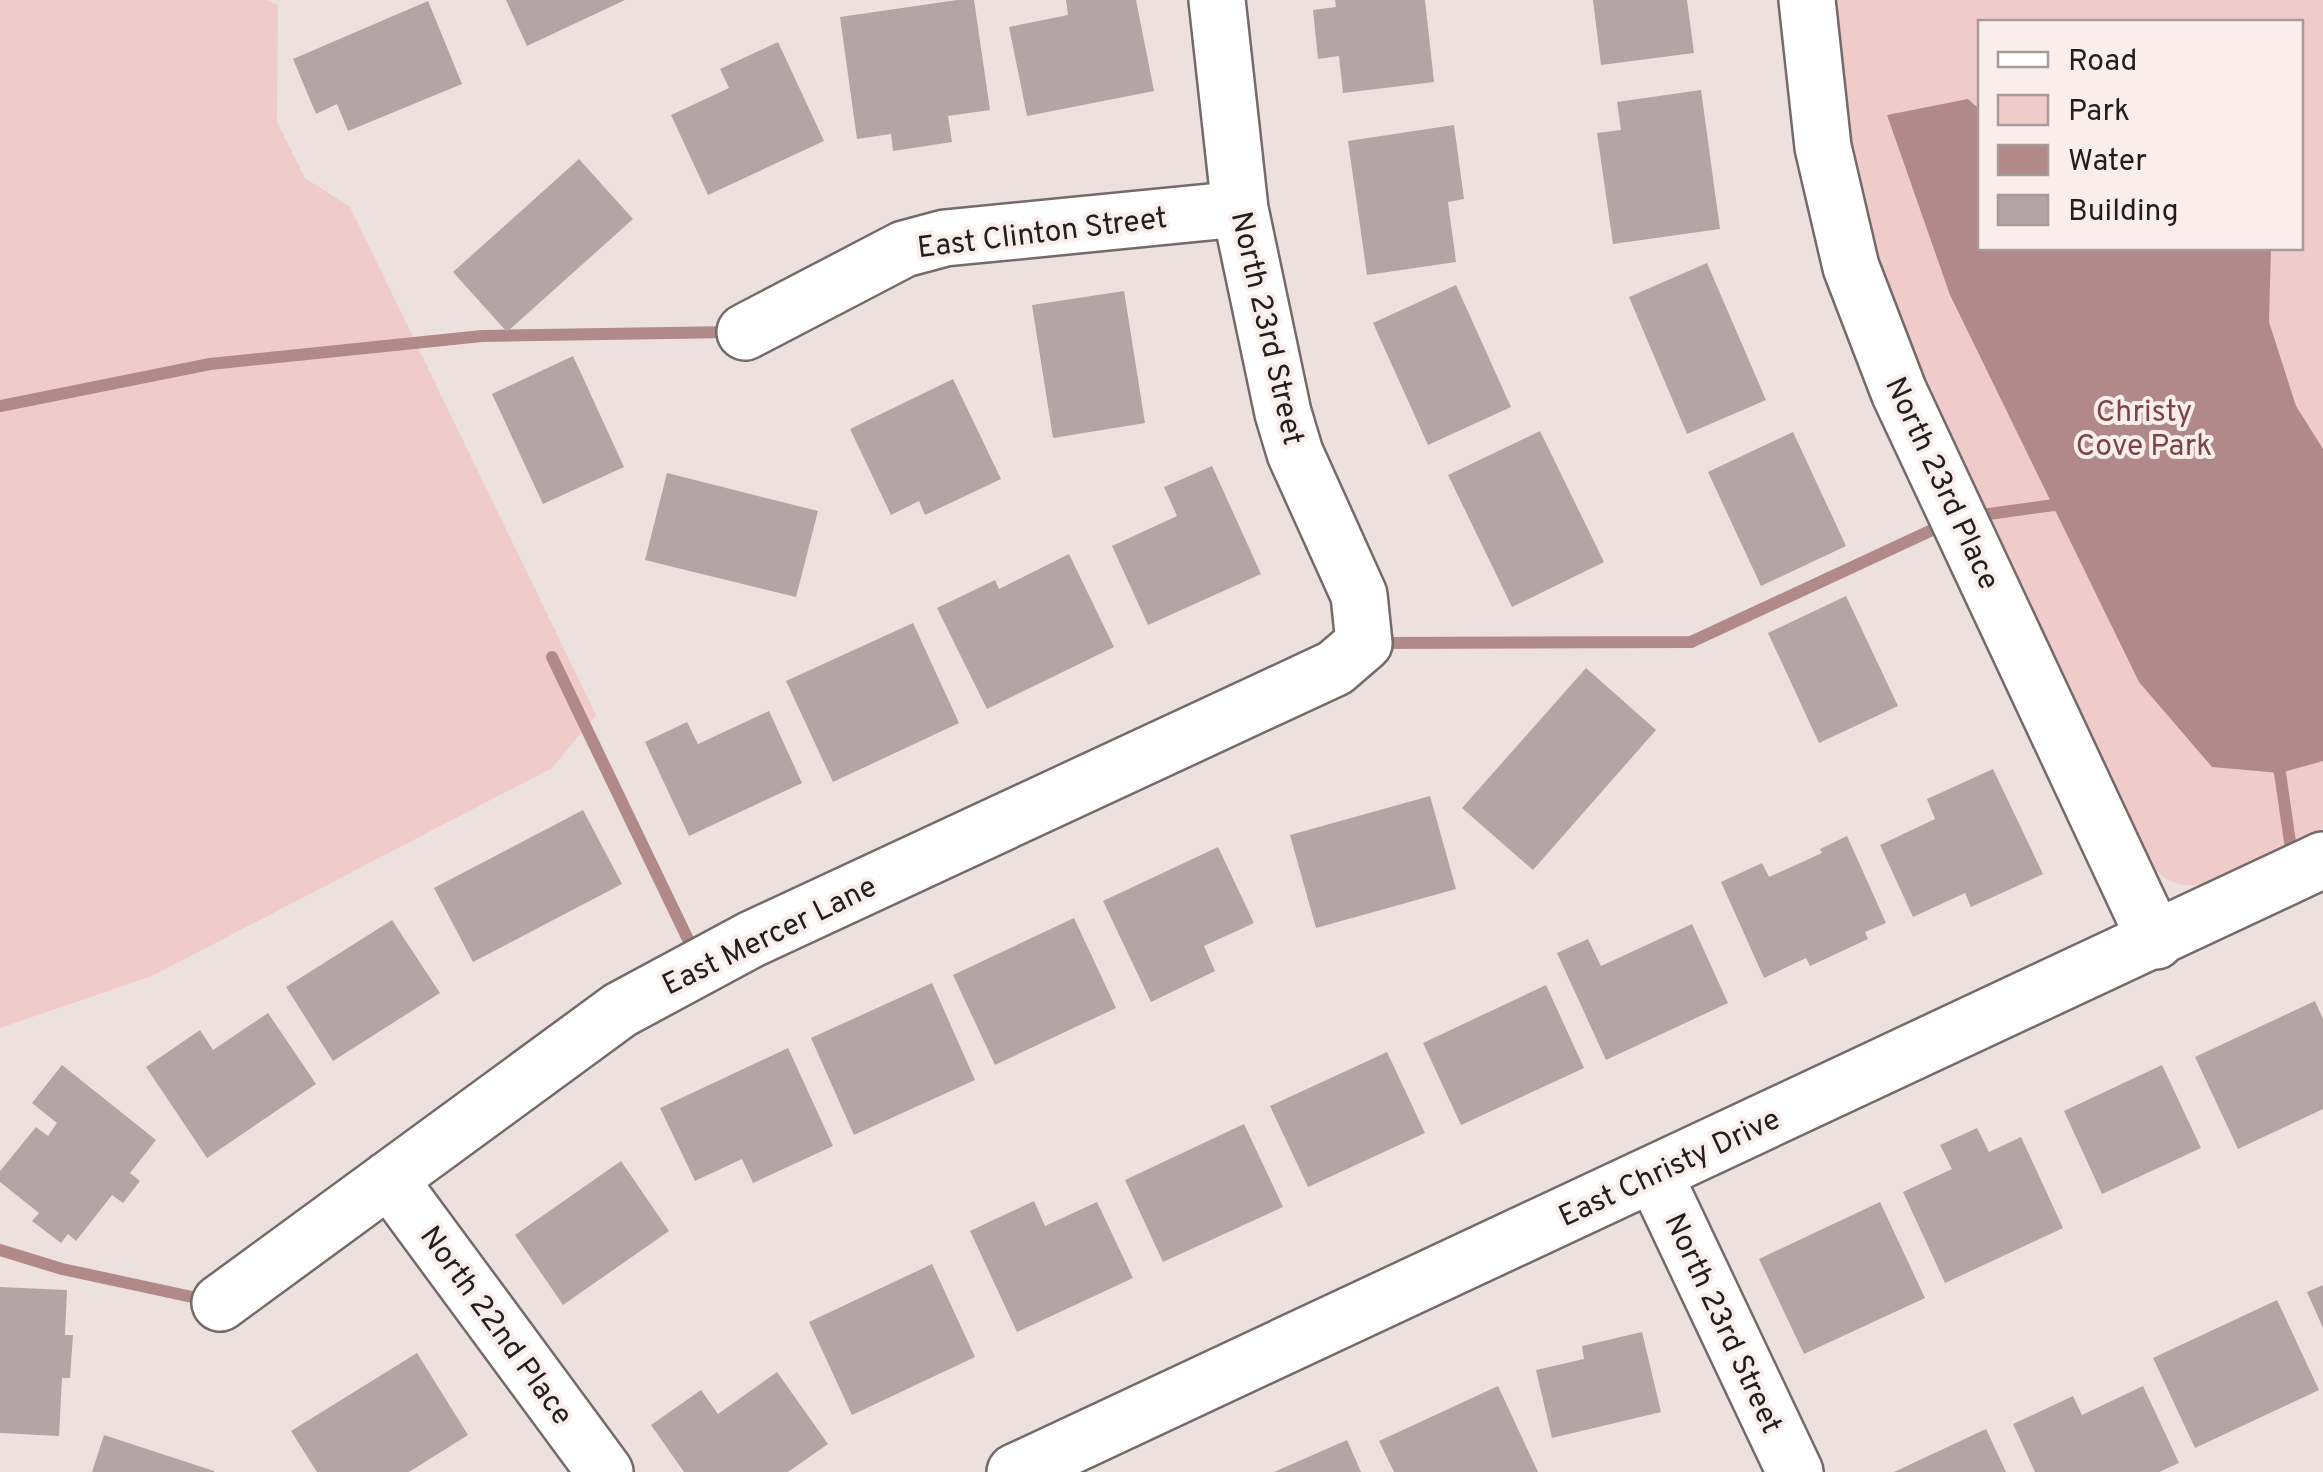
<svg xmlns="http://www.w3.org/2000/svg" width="2323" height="1472" font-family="Overpass,sans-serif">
	<rect width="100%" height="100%" fill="#ede1e0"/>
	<!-- green -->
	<path fill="#efcbc9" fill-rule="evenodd" d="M0 0H267L278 5 277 122 305 178 350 207 596 715 552 768 152 976 0 1028Z
		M1830 0H2323V829L2203 884C2178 888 2168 883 2151 865L1922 378 1856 209ZM1980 22H2300V248H1980Z"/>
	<!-- water -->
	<path fill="#b08988" d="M1968 99 1980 110V248H2271L2269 322 2296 406 2323 449V761L2280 773 2212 767 2139 682 1950 295 1887 115Z"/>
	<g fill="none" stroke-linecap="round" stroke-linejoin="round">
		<!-- stream -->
		<path stroke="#b08988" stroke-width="12" d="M0 406 210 364 482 336 732 332
			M1974 516 2054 505 2068 508
			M1376 643 1691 642 1945 524
			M552 657 696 956
			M2274 760 2280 773 2291 849 2286 855
			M0 1250 62 1269 206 1300"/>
	</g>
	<!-- building -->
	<path fill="#b1a6a5" d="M506 0H625L527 46Z
		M957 0H974L990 110 948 116 952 142 893 151 891 134 857 139 840 17Z
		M1066 0H1136L1154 91 1027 116 1009 27 1068 15Z
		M1335 0H1425L1434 82 1343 93 1339 56 1318 59 1313 10 1336 7Z
		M1593 0H1687L1694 53 1601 65Z
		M428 1 462 84 348 131 337 104 316 114 293 59Z
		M778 42 824 141 708 195 671 115 729 88 720 69Z
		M1701 90 1720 229 1613 244 1597 133 1621 130 1617 102Z
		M1454 125 1464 199 1448 202 1456 262 1367 275 1348 141Z
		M579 159 633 219 507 332 453 272Z
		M1707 263 1766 400 1687 434 1629 297Z
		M1456 285 1511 407 1428 445 1373 323Z
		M1124 291 1145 423 1053 438 1032 305Z
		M573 356 624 467 543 504 492 394Z
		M953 379 1001 479 925 515 919 501 891 515 850 429Z
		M1540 431 1604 562 1512 607 1448 475Z
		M1793 432 1846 546 1761 586 1708 472Z
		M1212 466 1261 574 1148 625 1112 546 1177 516 1164 487Z
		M667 473 818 511 796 597 645 560Z
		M1069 554 1114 647 987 709 937 608 995 580 999 589Z
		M1846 596 1898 706 1819 743 1768 633Z
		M913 623 959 723 833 782 786 681Z
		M1586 668 1656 730 1533 870 1462 808Z
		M769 711 802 783 689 836 645 742 687 722 698 744Z
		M1993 769 2043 874 1971 907 1965 893 1913 917 1880 845 1935 819 1927 799Z
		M1430 796 1456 889 1316 928 1290 835Z
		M583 810 622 884 473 962 434 888Z
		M1847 836 1886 923 1865 932 1868 939 1810 966 1806 958 1764 978 1721 882 1762 863 1769 877 1822 853 1820 849Z
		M1218 847 1254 923 1204 946 1215 971 1151 1002 1103 901Z
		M1074 918 1116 1008 995 1065 953 975Z
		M392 920 440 993 333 1061 286 987Z
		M1692 924 1728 1003 1606 1060 1557 953 1588 939 1601 966Z
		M932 983 975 1080 854 1135 811 1038Z
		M1546 985 1584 1068 1461 1125 1423 1043Z
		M2315 1001 2323 1019V1109L2238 1149 2195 1057Z
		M268 1013 316 1084 207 1158 146 1067 200 1030 213 1050Z
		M788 1048 833 1146 753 1183 742 1159 695 1181 660 1108Z
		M1387 1052 1425 1133 1308 1187 1270 1106Z
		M62 1065 156 1140 130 1173 140 1181 123 1203 112 1195 76 1241 68 1234 61 1243 32 1221 39 1213 0 1182V1171L36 1127 48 1136 57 1123 32 1103Z
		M2162 1065 2201 1148 2102 1194 2064 1111Z
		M1244 1124 1283 1207 1163 1262 1125 1180Z
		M1977 1128 1989 1152 2021 1137 2063 1228 1945 1283 1903 1192 1952 1169 1940 1145Z
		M621 1161 669 1231 563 1305 515 1235Z
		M1034 1201 1045 1226 1097 1202 1133 1278 1017 1332 970 1231Z
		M1880 1202 1925 1298 1804 1354 1759 1259Z
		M932 1264 975 1357 852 1415 809 1322Z
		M2323 1285V1328L2307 1292Z
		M0 1287 67 1290 65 1335H73L70 1378H62L59 1436 0 1433Z
		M2277 1300 2319 1390 2195 1448 2153 1358Z
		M1642 1332 1661 1412 1552 1438 1536 1370 1584 1359 1582 1346Z
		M417 1353 468 1435 409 1472H317L291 1431Z
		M777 1372 828 1444 788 1472H684L651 1425 701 1390 718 1414Z
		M1498 1386 1538 1472H1394L1379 1441Z
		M2143 1386 2179 1463 2159 1472H2035L2013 1424 2073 1396 2082 1415Z
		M1986 1429 2006 1472H1894Z
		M104 1435 214 1471V1472H92Z
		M1347 1440 1361 1472H1274Z"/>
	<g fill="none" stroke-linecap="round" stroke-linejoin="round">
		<!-- minor casing -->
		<g stroke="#746a69" stroke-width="60">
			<path id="minor" d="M1807 0 1823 147 1851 267 1899 392 2156 941
				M745 332 904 249 945 238 1240 209
				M1654 1174 1795 1472
				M389 1179 605 1472
				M220 1303 620 1010 752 939 1335 668 1364 643 1359 595 1295 453 1283 413 1240 209 1217 0
				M1015 1472 2323 860"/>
		</g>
		<!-- minor -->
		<use href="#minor" stroke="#fff" stroke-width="55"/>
	</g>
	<g text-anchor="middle" stroke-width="8" stroke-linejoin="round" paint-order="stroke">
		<!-- street labels -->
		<g font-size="30" fill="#221e1e" stroke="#faeeed">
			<text transform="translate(1042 232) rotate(-7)" y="10">East Clinton Street</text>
			<text transform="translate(1268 328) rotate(77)" y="10">North 23rd Street</text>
			<text transform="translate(1943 483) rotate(65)" y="10">North 23rd Place</text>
			<text transform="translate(769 935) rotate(-26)" y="10">East Mercer Lane</text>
			<text transform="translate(1669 1167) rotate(-25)" y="10">East Christy Drive</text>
			<text transform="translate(1724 1323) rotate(65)" y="10">North 23rd Street</text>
			<text transform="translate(497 1325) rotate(54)" y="10">North 22nd Place</text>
		</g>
		<!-- park labels -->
		<g font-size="30" fill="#7c4444" stroke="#faeeed">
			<text x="2144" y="421">Christy<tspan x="2144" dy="34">Cove Park</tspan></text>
		</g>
	</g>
	<!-- legend -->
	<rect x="1978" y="20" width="325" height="230" fill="#faeeed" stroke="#a49b9a" stroke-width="2.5"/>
	<rect x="1998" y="52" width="50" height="15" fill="#ffffff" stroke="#a49b9a" stroke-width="2.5"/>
	<text x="2068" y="70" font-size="30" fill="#221e1e">Road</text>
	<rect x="1998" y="95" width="50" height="30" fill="#efcbc9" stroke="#a49b9a" stroke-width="2.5"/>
	<text x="2068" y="120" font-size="30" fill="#221e1e">Park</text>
	<rect x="1998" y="145" width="50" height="30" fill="#b08988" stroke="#a49b9a" stroke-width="2.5"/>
	<text x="2068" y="170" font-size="30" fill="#221e1e">Water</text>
	<rect x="1998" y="195" width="50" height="30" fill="#b1a6a5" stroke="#a49b9a" stroke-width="2.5"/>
	<text x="2068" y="220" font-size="30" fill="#221e1e">Building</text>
</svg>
